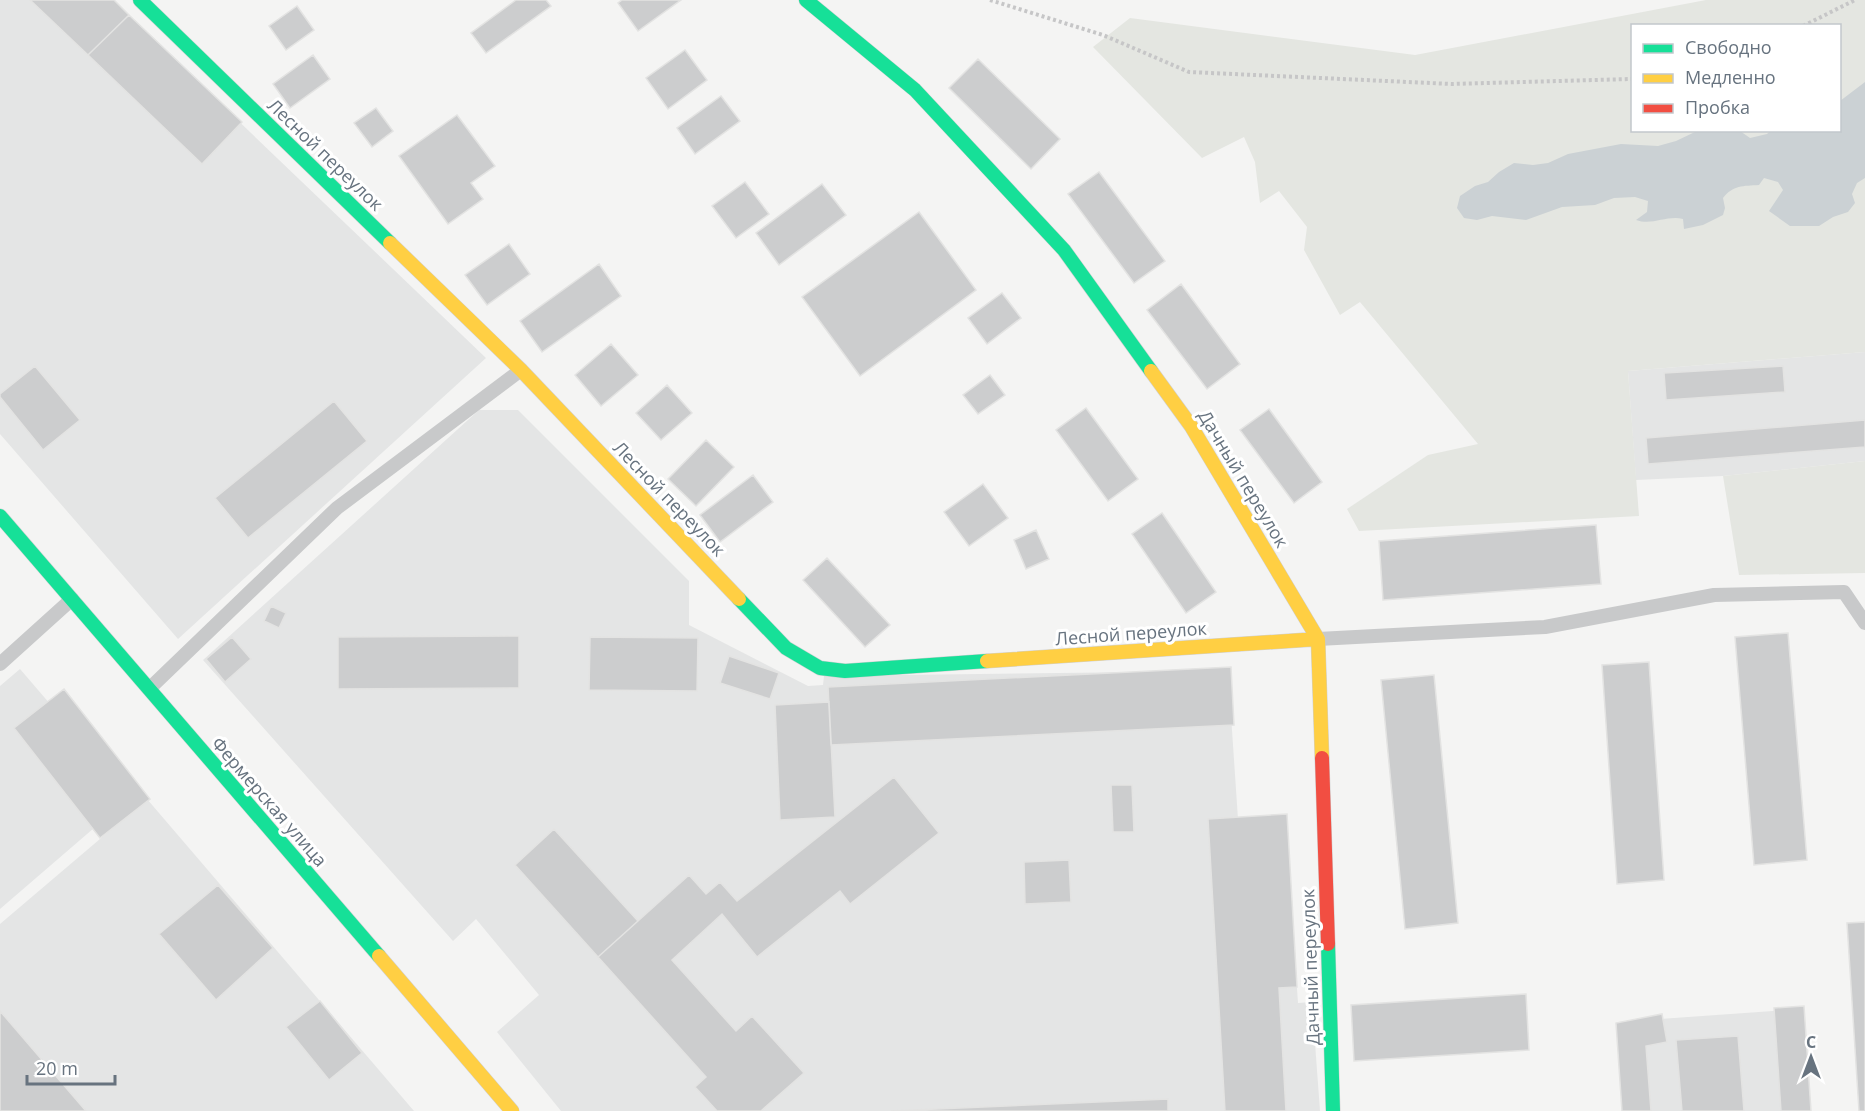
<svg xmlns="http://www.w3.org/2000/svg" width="1865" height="1111" font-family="'Open Sans',sans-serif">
	<rect width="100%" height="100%" fill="#f4f4f3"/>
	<!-- built -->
	<path fill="#e4e5e5" d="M0 0H112L486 358 178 639 0 434Z
		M1865 352V461L1723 476 1636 480 1628 371Z
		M479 410H518L689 581V625L808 686 823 685 824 676 1228 671 1238 819 1285 817 1298 1003 1312 1002 1320 1111H561L497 1032 539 995 476 919 453 941 203 660Z
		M20 669 130 797 0 909V686Z
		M147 799 414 1111H0V924Z
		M1800 1009 1810 1111H1623L1618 1022Z"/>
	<!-- green -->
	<path fill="#e4e6e1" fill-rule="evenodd" d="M1706 0H1865V352L1628 371 1639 516 1359 531 1347 509 1428 455 1478 444 1360 302 1340 315 1304 250 1307 227 1279 191 1260 203 1255 162 1244 137 1202 158 1093 47 1130 18 1415 55ZM1632 26H1840V130H1632Z
		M1865 461V573L1739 575 1723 476Z"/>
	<!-- water -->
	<path fill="#cbd1d4" d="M1865 82V178L1857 183 1852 194 1855 203 1848 212 1833 217 1819 226H1790L1769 211 1783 190 1778 182 1764 178 1759 185C1743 186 1733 185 1723 198L1725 208 1723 215 1703 225 1684 229 1683 219C1667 215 1652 226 1636 220L1647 212 1648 201 1635 197 1614 198 1595 205 1562 207 1526 220 1492 216 1477 220 1464 218 1457 208 1460 196 1475 186 1488 182 1499 172 1514 163 1533 165 1548 163 1568 154 1621 144 1658 146 1676 141 1697 131H1740L1750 138 1767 134 1770 131 1840 130V101Z"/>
	<!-- building -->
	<path fill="#cccdce" stroke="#e3e3e2" stroke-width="1.5" d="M30 0H114L129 15 88 55Z
		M516 0H546L551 6 486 53 471 33Z
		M622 0H681L638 31 618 3Z
		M297 6 314 30 286 50 269 26Z
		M129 15 242 122 202 164 88 55Z
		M685 50 707 80 668 109 646 78Z
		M313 55 330 79 290 108 273 84Z
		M978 59 1060 139 1031 169 949 88Z
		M721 96 740 121 695 154 677 128Z
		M376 108 393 131 372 147 354 123Z
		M457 115 495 166 471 183 483 199 448 224 399 156Z
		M1099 172 1165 261 1134 283 1068 194Z
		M745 182 769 214 736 238 712 206Z
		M822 184 846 215 779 265 756 233Z
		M919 212 976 290 860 376 802 297Z
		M509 244 530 274 487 305 465 275Z
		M599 264 621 296 542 352 520 321Z
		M1181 284 1240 364 1207 389 1147 310Z
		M1002 293 1021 318 987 344 968 318Z
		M611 344 638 375 601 406 575 375Z
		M35 366 80 420 43 450 0 397V394Z
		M1783 366 1785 392 1666 400 1664 373Z
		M990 375 1005 395 978 414 963 395Z
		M667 385 692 413 661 440 636 413Z
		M334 401 367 441 248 538 215 498Z
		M1086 408 1138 479 1108 501 1056 430Z
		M1269 409 1322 482 1294 503 1240 430Z
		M1865 420V447L1648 464 1646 438Z
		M706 440 734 467 696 506 668 479Z
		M753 475 773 502 720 542 700 515Z
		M983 484 1008 518 969 546 944 512Z
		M1162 513 1216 592 1186 613 1132 534Z
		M1596 525 1601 584 1383 600 1379 541Z
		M1036 530 1049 559 1026 569 1014 540Z
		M827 558 890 625 865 647 803 580Z
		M271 606 286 613 279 628 264 621Z
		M1788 633 1807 860 1754 865 1735 637Z
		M519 636V688L338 689V637Z
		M232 637 251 659 225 682 206 659Z
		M590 637 698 638 697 691 589 690Z
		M729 656 779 673 770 699 720 683Z
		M1649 662 1664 880 1617 884 1602 665Z
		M1231 667 1234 725 831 745 828 687Z
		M1434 675 1458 923 1405 929 1381 680Z
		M64 689 150 799 100 838 14 728Z
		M829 702 835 817 780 820 775 705Z
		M894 777 939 833 850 904 840 891 757 957 722 914 672 960 736 1031 752 1016 804 1073 761 1111H717L695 1087 706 1077 598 957 689 875 706 894 720 882 737 901Z
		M1111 785H1132L1134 832H1113Z
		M1287 814 1297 987 1279 988 1286 1111H1225L1208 819Z
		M554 829 638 921 598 957 515 865Z
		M1069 860 1071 902 1025 904 1024 862Z
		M218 885 273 948 216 1000 159 934Z
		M1865 922V1111H1859L1847 923Z
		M1526 994 1529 1050 1354 1061 1351 1005Z
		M320 1001 362 1053 329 1080 286 1027Z
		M1804 1006 1811 1111H1781L1774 1008Z
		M0 1011 86 1111H0Z
		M1662 1014 1667 1042 1646 1046 1651 1111H1622L1616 1023Z
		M1738 1036 1744 1111H1682L1676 1040Z
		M1168 1099V1111H891Z"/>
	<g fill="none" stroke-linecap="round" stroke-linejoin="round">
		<!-- fast casing -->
		<g stroke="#d0d0d1" stroke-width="15">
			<path id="fast" d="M140 0 390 243
				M806 0 915 90 1064 250 1151 371
				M0 516 379 956
				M739 599 786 648 820 668 845 671 987 661
				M1328 944 1333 1111"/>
		</g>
		<!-- slow casing -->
		<g stroke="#d0d0d1" stroke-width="15">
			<path id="slow" d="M390 243 521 370 739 599
				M1151 371 1191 426 1318 639 1322 758
				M987 661 1318 639
				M379 956 512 1111"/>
		</g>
		<!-- jam casing -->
		<g stroke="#d0d0d1" stroke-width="15">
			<path id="jam" d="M1322 758 1328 944"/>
		</g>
		<!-- path -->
		<path stroke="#c6c6c7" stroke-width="4" stroke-dasharray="3 3" stroke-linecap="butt" d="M990 0 1103 35 1189 72 1452 84 1632 79
			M1803 26 1855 0"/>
		<!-- lane -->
		<path stroke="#c8c9ca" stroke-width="14" d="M1318 639 1545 627 1714 595 1844 592 1865 623
			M0 664 72 599
			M149 689 337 508 521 370"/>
		<!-- fast -->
		<use href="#fast" stroke="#16e098" stroke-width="14"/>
		<!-- slow -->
		<use href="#slow" stroke="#ffcf43" stroke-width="14"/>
		<!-- jam -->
		<use href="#jam" stroke="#f24e42" stroke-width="14"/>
	</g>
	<g text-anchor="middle" stroke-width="6" stroke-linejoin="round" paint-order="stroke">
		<!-- street labels -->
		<g font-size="18" fill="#67737f" stroke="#fff">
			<text transform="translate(325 155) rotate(44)" y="6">Лесной переулок</text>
			<text transform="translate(1243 479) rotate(59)" y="6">Дачный переулок</text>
			<text transform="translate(669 499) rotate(46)" y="6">Лесной переулок</text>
			<text transform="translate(1131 634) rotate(-4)" y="6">Лесной переулок</text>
			<text transform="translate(269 802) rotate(49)" y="6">Фермерская улица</text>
			<text transform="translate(1311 967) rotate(-92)" y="6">Дачный переулок</text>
		</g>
	</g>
	<!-- legend -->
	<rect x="1631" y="24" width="210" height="108" fill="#ffffff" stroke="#c2c7cc" stroke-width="1.5"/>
	<rect x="1643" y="44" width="30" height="9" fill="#16e098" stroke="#c2c7cc" stroke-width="1.5"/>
	<text x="1685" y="54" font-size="18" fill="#67737f">Свободно</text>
	<rect x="1643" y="74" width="30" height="9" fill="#ffcf43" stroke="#c2c7cc" stroke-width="1.5"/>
	<text x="1685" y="84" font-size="18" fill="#67737f">Медленно</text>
	<rect x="1643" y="104" width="30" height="9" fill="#f24e42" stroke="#c2c7cc" stroke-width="1.5"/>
	<text x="1685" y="114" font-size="18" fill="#67737f">Пробка</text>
	<!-- north arrow -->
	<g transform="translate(1811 1057)" stroke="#ffffff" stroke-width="4.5" paint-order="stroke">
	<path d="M0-4.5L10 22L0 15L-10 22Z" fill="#67737f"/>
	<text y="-9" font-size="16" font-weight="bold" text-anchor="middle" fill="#67737f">С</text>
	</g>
	<!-- scale -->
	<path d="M27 1075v9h88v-9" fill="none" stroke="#67737f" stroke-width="3"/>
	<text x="36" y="1075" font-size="18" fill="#67737f" stroke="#ffffff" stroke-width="4.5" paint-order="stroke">20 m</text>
</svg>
